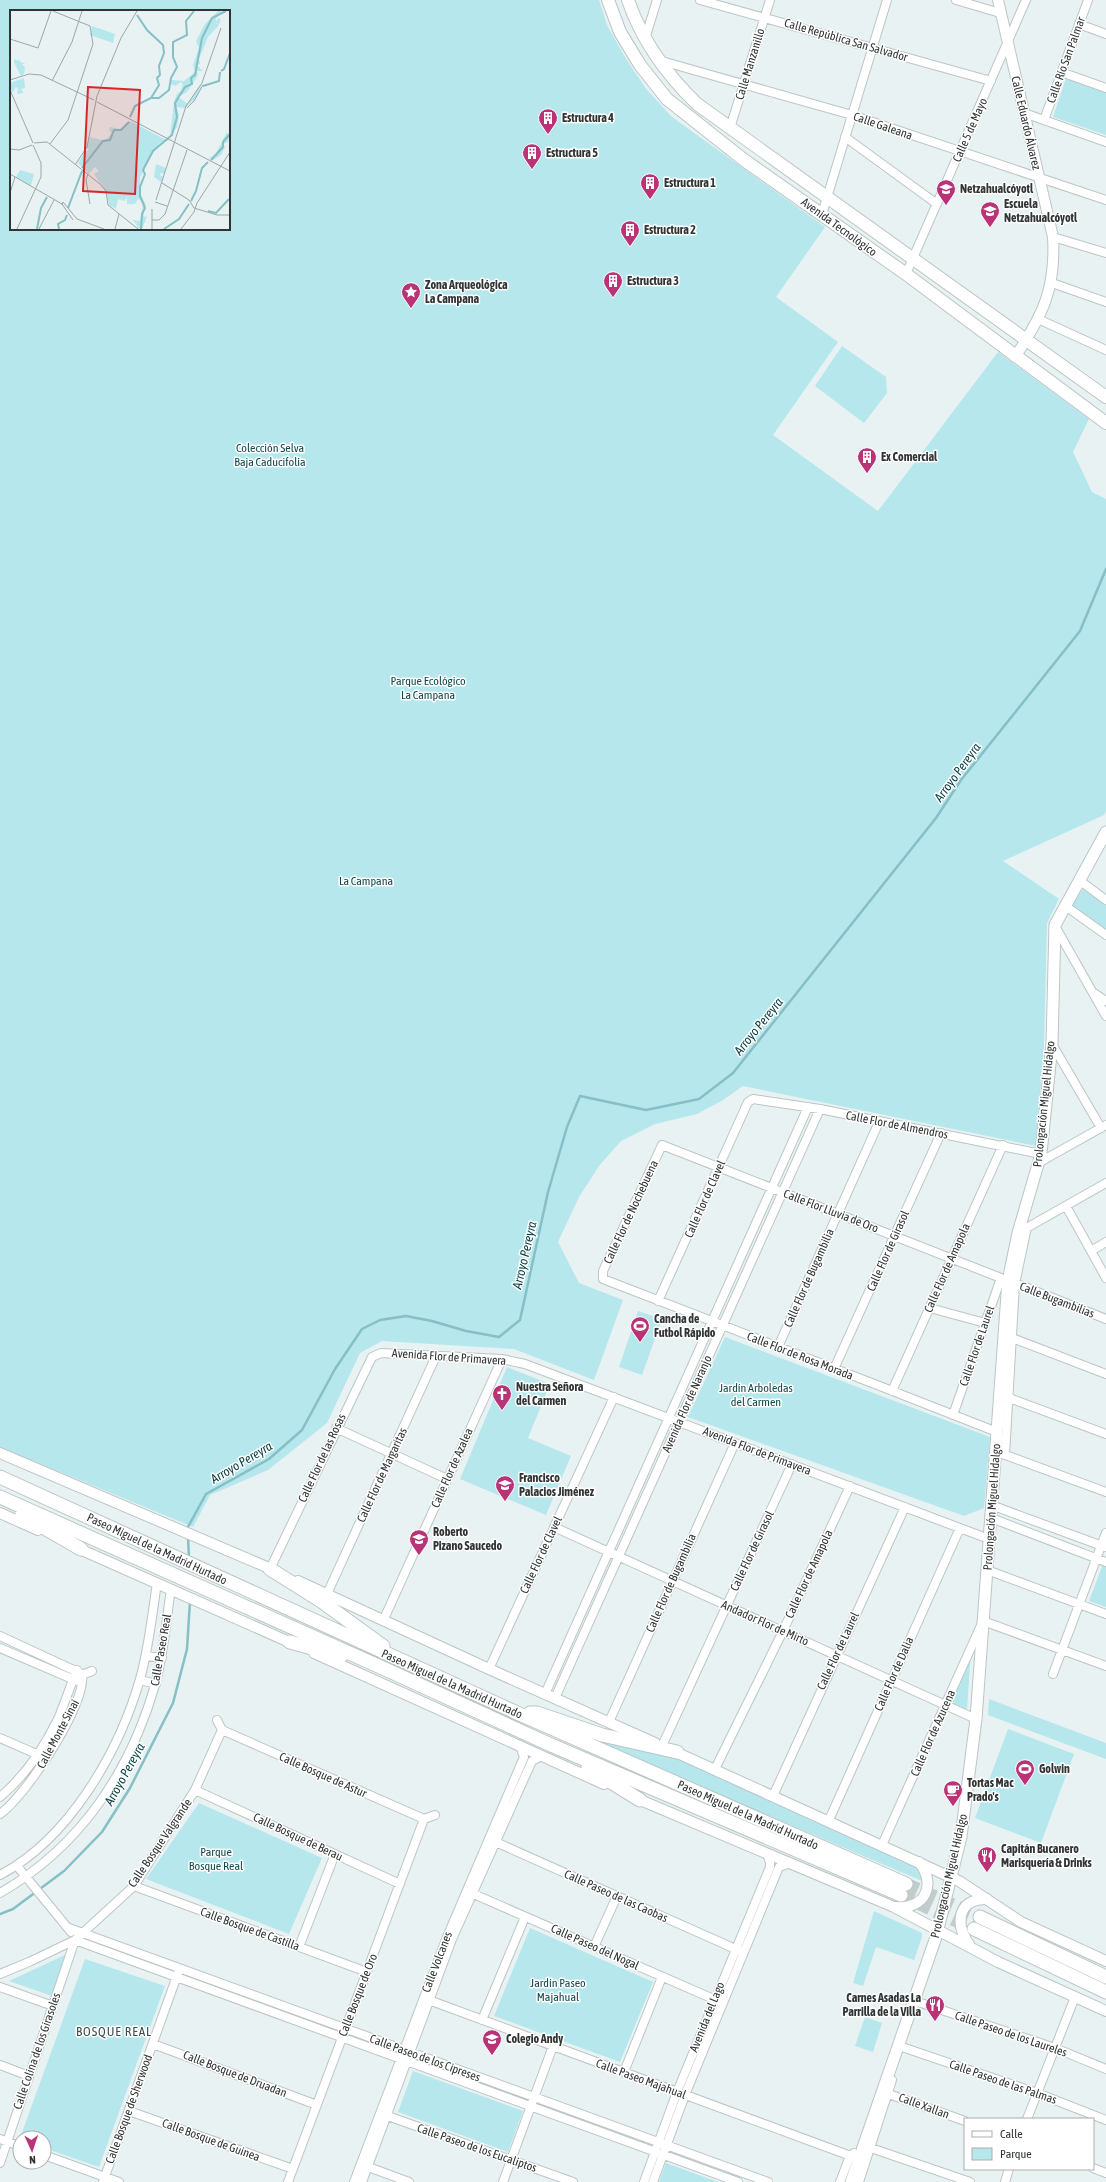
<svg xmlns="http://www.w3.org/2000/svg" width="1106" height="2182" font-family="'Asap Condensed',sans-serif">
	<rect width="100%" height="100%" fill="#e8f2f3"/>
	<!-- green -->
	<path fill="#b5e7ec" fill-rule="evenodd" d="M0 0H599L607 25 626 59 647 90 672 117 825 227 776 297 838 342 773 435 878 511 998 352 1089 419 1073 452 1092 492 1106 499V811L1104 815 1003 861 1059 899 1047 923 1044 1044 1036 1146 743 1086 723 1100 697 1114 655 1124 621 1141 599 1166 579 1197 558 1242 579 1283 623 1300 594 1380 514 1349 382 1341 360 1353 327 1423 268 1470 210 1495 193 1527 0 1447ZM11 11H229V229H11Z
		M1066 78 1106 92V135L1053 117Z
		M842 346 886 377 887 393 864 423 815 386Z
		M1084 888 1106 904V931L1071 906Z
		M638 1311 662 1319 642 1375 619 1367Z
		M725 1337 990 1437 984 1508 964 1516 688 1417Z
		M507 1367 550 1384 528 1438 571 1456 546 1515 460 1479Z
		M1103 1564 1106 1565V1607L1089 1601Z
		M971 1650 967 1710 951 1702Z
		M989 1699 1106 1743V1759L988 1715Z
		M567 1727 671 1754 916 1865 923 1877 922 1881 694 1784Z
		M1008 1729 1074 1754 1041 1843 975 1818Z
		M199 1803 322 1858 289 1934 146 1879Z
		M874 1911 922 1933V1937L914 1960 876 1947 863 1986 853 1983Z
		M530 1928 653 1982 620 2062 494 2016Z
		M67 1954 52 1996 9 1981Z
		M85 1959 165 1986 99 2167 44 2148V2138H20Z
		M865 2017 882 2023 873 2052 855 2046Z
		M413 2071 523 2111 508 2152 398 2112Z
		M666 2163 718 2182H659Z"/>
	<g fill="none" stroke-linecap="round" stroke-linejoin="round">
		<!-- stream -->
		<path stroke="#86bfc5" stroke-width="2.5" d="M188 1530V1527L206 1494 269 1459 302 1430 335 1369 362 1329 380 1320 406 1316 432 1321 466 1331 499 1337 520 1320 548 1192 567 1127 580 1096 646 1110 699 1099 733 1073 936 818 961 780 1080 631 1106 569
			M188 1537 189 1558
			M0 1914 13 1909 64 1871 102 1832 130 1788 173 1703 187 1649 190 1601"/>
		<!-- trunk-tunnel -->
		<path stroke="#c3cccd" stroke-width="13" stroke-dasharray="13 6" stroke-linecap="butt" d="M906 1884 980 1917
			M901 1895 974 1929"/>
		<!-- minor casing -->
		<g stroke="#bcc5c6" stroke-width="10">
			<path id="minor" d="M700 0 991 81
				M956 0 1000 13
				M1079 24 1106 34
				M645 39 657 0
				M658 60 852 115 1106 200
				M1061 72 1106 88
				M1024 113 1106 142
				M1044 120 1088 0
				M730 128 770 0
				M845 137 937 204
				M822 214 887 0
				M1053 237 1106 253
				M906 274 1026 0
				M1052 283 1106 302
				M1038 319 1106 350
				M1079 880 1106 900
				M1064 905 1106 935
				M1055 926 1106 1016
				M1094 993 1106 1001
				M1052 1044 1101 1128
				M1040 1162 1106 1125
				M1066 1206 1106 1278
				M1023 1230 1106 1183
				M1091 1251 1106 1242
				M1010 1281 1106 1319
				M658 1301 748 1102 753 1099 820 1109 1041 1154
				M930 1308 985 1323
				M1007 1336 1106 1374
				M778 1347 879 1122
				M834 1369 941 1133
				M892 1391 1003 1145
				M1004 1396 1106 1434
				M953 1415 1001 1278 662 1145 603 1271V1279C734 1330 866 1380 997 1432
				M336 1428 447 1479
				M1000 1453 1106 1492
				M1005 1455 1015 1284 1027 1227
				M991 1505 1105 1547
				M991 1518 1106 1562
				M554 1527 976 1719
				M270 1569 372 1357 381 1353 502 1359 525 1364 989 1539
				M987 1570 1106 1614
				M327 1594 436 1356
				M383 1621 502 1359
				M0 1636 80 1673
				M0 1648 77 1681
				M146 1656 162 1658
				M489 1669 614 1397
				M1053 1674 1106 1533
				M82 1675 92 1671
				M140 1680 156 1684
				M545 1694 808 1107
				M555 1698 820 1109
				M217 1720 222 1730
				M609 1722 735 1443
				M222 1730 424 1819
				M0 1738 41 1756
				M662 1746 792 1464
				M715 1769 783 1631 850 1486
				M195 1790 400 1884
				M773 1796 905 1507
				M0 1797C25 1776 44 1748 58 1719 65 1703 70 1686 77 1670
				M0 1814C25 1797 87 1704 82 1675
				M829 1820 960 1528
				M491 1840 740 1951
				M882 1845 983 1621 1106 1666
				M17 1866 71 1932
				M0 1875C69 1839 119 1752 140 1679 149 1648 152 1615 157 1583
				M134 1886 367 1972
				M469 1892 718 2001
				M0 1893C80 1847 130 1772 155 1685 164 1654 166 1621 171 1589
				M69 1928 768 2182
				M75 1940 738 2182
				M299 1947 335 1854
				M594 1947 617 1896
				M0 1974 29 1962 75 1940 134 1886 195 1790 222 1730
				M0 1987 53 2006
				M426 1999 859 2159
				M915 2001 1055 2048 1106 2069
				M482 2020 525 1917
				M153 2044 317 2105
				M899 2046 1037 2093 1106 2120
				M0 2065 29 2076
				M624 2072 662 1977
				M883 2092 965 2121
				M129 2111 293 2169
				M382 2114 573 2182
				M1027 2119 1075 1997
				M0 2139 20 2146
				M871 2148 970 2182
				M44 2155 119 2182
				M0 2163 75 1940
				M363 2165 409 2182
				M1093 2168 1106 2173
				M103 2182 178 1973
				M288 2182 424 1819 435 1815
				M354 2182 447 1937 524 1757 520 1746
				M362 2182 452 1939 532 1761 542 1756
				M503 2182 553 2046
				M644 2182 677 2092 770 1867V1862L767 1854
				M653 2182 685 2095 779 1867 788 1864
				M840 2182 850 2156 854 2153
				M859 2182 892 2080
				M1005 2182 1009 2169"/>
		</g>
		<!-- tertiary casing -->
		<g stroke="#bcc5c6" stroke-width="12">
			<path id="tertiary" d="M998 0 1053 237C1056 288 1043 315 1015 357
				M0 1453 276 1571
				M0 1513 38 1530
				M75 1547 296 1645
				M298 1581 489 1669 655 1743
				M314 1653 604 1784
				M671 1750 959 1881 1021 1922 1106 1961
				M633 1797 894 1907 998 1962 1106 2011
				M896 1907C925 1910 937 1884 919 1862
				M970 1946C955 1925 956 1899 987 1899"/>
		</g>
		<!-- secondary casing -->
		<g stroke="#bcc5c6" stroke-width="13">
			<path id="secondary" d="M851 2182 936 1937 961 1837 976 1719 1008 1281 1018 1233 1041 1154 1052 1044 1055 925 1106 832"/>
		</g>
		<!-- primary casing -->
		<g stroke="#bcc5c6" stroke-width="14">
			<path id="primary" d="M608 0 620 32 640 65 667 99 744 160 906 274 1106 423
				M628 0C642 41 666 74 697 104L1106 397"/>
		</g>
		<!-- trunk casing -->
		<g stroke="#bcc5c6" stroke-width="15">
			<path id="trunk" d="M0 1477 515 1712 906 1884
				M0 1497 385 1669 551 1745 901 1895
				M22 1515 81 1549
				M270 1569 321 1601 383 1646
				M290 1642 341 1656
				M530 1713H537L602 1735 677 1752
				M588 1768 640 1800
				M980 1917 1106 1977
				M974 1929 1106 1992"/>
		</g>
		<!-- minor -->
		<use href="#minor" stroke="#fff" stroke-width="8"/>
		<!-- tertiary -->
		<use href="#tertiary" stroke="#fff" stroke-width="10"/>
		<!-- secondary -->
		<use href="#secondary" stroke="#fff" stroke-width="11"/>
		<!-- primary -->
		<use href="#primary" stroke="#fff" stroke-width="12"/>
		<!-- trunk -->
		<use href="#trunk" stroke="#fff" stroke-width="13"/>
	</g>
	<!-- icons -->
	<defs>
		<g id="building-pin" transform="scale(1)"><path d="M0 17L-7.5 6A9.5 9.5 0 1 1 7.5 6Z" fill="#b93376" stroke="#fff"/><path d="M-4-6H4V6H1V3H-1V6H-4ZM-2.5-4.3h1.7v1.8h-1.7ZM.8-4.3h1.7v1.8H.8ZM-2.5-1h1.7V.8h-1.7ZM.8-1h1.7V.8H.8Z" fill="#fff"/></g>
		<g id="school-pin" transform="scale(1)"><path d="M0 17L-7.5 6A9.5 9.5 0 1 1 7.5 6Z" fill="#b93376" stroke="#fff"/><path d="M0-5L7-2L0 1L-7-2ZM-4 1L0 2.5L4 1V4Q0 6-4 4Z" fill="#fff"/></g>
		<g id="sight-pin" transform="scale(1)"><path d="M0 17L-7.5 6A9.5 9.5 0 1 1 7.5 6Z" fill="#b93376" stroke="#fff"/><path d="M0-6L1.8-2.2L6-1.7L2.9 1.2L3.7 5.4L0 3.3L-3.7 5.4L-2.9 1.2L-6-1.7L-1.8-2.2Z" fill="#fff"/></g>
		<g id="stadium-pin" transform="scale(1)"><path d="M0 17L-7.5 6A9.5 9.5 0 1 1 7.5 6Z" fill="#b93376" stroke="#fff"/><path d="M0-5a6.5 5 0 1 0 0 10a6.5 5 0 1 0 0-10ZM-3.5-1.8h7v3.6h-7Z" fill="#fff"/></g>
		<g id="church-pin" transform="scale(1)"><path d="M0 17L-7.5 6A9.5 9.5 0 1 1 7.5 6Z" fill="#b93376" stroke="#fff"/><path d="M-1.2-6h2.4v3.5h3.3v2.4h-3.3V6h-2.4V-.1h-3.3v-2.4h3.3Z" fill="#fff"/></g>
		<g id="cafe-pin" transform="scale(1)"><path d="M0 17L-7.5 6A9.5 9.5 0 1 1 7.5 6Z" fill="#b93376" stroke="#fff"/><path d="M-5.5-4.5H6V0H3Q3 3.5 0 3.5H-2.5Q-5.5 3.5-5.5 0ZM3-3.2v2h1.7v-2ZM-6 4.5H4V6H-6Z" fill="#fff"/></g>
		<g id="restaurant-pin" transform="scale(1)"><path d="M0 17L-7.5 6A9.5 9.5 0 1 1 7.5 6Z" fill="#b93376" stroke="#fff"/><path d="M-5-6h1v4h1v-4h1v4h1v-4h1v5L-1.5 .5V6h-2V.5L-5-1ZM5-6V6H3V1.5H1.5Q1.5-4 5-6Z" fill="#fff"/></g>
	</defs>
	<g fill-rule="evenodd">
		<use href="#building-pin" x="548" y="118"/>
		<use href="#building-pin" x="532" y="153"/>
		<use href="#building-pin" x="650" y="183"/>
		<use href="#school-pin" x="946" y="189"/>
		<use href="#school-pin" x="990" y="211"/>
		<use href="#building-pin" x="630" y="230"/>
		<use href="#building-pin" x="613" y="281"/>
		<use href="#sight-pin" x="411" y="292"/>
		<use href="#building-pin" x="867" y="457"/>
		<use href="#stadium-pin" x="640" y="1326"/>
		<use href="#church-pin" x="502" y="1394"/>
		<use href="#school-pin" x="505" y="1485"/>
		<use href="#school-pin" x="419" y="1539"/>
		<use href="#stadium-pin" x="1025" y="1769"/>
		<use href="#cafe-pin" x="953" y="1790"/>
		<use href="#restaurant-pin" x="987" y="1856"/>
		<use href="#restaurant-pin" x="935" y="2005"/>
		<use href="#school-pin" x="492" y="2039"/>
	</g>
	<g text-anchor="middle" stroke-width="3" stroke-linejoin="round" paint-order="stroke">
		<!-- street labels -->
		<g font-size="12" fill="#303434" stroke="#fff">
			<text transform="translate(846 40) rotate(16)" y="4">Calle República San Salvador</text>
			<text transform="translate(1066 60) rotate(-70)" y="4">Calle Río San Palmar</text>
			<text transform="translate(750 64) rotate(-73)" y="4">Calle Manzanillo</text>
			<text transform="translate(1026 123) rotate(77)" y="4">Calle Eduardo Álvarez</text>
			<text transform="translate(883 126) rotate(19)" y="4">Calle Galeana</text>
			<text transform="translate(970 130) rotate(-66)" y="4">Calle 5 de Mayo</text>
			<text transform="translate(839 227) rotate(36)" y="4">Avenida Tecnológico</text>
			<text transform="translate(1044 1104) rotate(-84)" y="4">Prolongación Miguel Hidalgo</text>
			<text transform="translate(897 1125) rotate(11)" y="4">Calle Flor de Almendros</text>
			<text transform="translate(705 1199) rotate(-66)" y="4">Calle Flor de Clavel</text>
			<text transform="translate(831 1211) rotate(21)" y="4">Calle Flor Lluvia de Oro</text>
			<text transform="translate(631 1212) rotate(-65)" y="4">Calle Flor de Nochebuena</text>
			<text transform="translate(888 1251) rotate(-66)" y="4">Calle Flor de Girasol</text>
			<text transform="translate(947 1268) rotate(-66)" y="4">Calle Flor de Amapola</text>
			<text transform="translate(809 1278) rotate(-66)" y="4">Calle Flor de Bugambilia</text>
			<text transform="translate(1057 1300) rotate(21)" y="4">Calle Bugambilias</text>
			<text transform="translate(977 1346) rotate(-71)" y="4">Calle Flor de Laurel</text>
			<text transform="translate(800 1356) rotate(21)" y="4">Calle Flor de Rosa Morada</text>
			<text transform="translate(449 1357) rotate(4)" y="4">Avenida Flor de Primavera</text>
			<text transform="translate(687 1404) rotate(-66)" y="4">Avenida Flor de Naranjo</text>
			<text transform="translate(757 1451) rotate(21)" y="4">Avenida Flor de Primavera</text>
			<text transform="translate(322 1458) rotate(-65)" y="4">Calle Flor de las Rosas</text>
			<text transform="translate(452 1468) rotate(-66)" y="4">Calle Flor de Azalea</text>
			<text transform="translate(382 1475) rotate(-65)" y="4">Calle Flor de Margaritas</text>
			<text transform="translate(992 1507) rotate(-86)" y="4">Prolongación Miguel Hidalgo</text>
			<text transform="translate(157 1549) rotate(25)" y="4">Paseo Miguel de la Madrid Hurtado</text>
			<text transform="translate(752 1551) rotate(-65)" y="4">Calle Flor de Girasol</text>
			<text transform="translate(541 1555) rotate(-65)" y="4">Calle Flor de Clavel</text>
			<text transform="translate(809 1574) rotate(-65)" y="4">Calle Flor de Amapola</text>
			<text transform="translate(671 1583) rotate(-66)" y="4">Calle Flor de Bugambilia</text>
			<text transform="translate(765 1623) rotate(24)" y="4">Andador Flor de Mirto</text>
			<text transform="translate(161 1650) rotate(-80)" y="4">Calle Paseo Real</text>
			<text transform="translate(838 1651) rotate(-65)" y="4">Calle Flor de Laurel</text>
			<text transform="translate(894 1674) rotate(-66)" y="4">Calle Flor de Dalia</text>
			<text transform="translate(452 1684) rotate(24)" y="4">Paseo Miguel de la Madrid Hurtado</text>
			<text transform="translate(933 1733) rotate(-66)" y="4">Calle Flor de Azucena</text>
			<text transform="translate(58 1734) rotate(-62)" y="4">Calle Monte Sinai</text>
			<text transform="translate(323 1775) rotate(24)" y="4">Calle Bosque de Astur</text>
			<text transform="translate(748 1815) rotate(24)" y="4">Paseo Miguel de la Madrid Hurtado</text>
			<text transform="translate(298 1837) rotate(25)" y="4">Calle Bosque de Berau</text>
			<text transform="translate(160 1843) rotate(-56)" y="4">Calle Bosque Valgrande</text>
			<text transform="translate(949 1876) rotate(-77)" y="4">Prolongación Miguel Hidalgo</text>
			<text transform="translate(616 1896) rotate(24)" y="4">Calle Paseo de las Caobas</text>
			<text transform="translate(250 1929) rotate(20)" y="4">Calle Bosque de Castilla</text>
			<text transform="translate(595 1947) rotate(24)" y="4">Calle Paseo del Nogal</text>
			<text transform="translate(437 1962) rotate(-69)" y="4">Calle Volcanes</text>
			<text transform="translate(358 1995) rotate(-69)" y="4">Calle Bosque de Oro</text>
			<text transform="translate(707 2017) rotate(-68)" y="4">Avenida del Lago</text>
			<text transform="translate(1011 2034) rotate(19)" y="4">Calle Paseo de los Laureles</text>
			<text transform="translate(37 2051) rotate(-71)" y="4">Calle Colina de los Girasoles</text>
			<text transform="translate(425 2058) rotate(20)" y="4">Calle Paseo de los Cipreses</text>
			<text transform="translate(235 2074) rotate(21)" y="4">Calle Bosque de Druadan</text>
			<text transform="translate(641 2079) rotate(20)" y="4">Calle Paseo Majahual</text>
			<text transform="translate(1003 2082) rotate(19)" y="4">Calle Paseo de las Palmas</text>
			<text transform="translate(924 2106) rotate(20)" y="4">Calle Xallan</text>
			<text transform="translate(129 2109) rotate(-70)" y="4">Calle Bosque de Sherwood</text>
			<text transform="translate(211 2140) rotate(20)" y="4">Calle Bosque de Guinea</text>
			<text transform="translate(477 2148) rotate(19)" y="4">Calle Paseo de los Eucaliptos</text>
		</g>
		<!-- poi labels -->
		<g font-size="12" font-weight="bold" fill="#303434" stroke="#fff" text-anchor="start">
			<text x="562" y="122">Estructura 4</text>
			<text x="546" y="157">Estructura 5</text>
			<text x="664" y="187">Estructura 1</text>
			<text x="960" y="193">Netzahualcóyotl</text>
			<text x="1004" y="208">Escuela<tspan x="1004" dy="14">Netzahualcóyotl</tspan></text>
			<text x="644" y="234">Estructura 2</text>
			<text x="627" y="285">Estructura 3</text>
			<text x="425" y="289">Zona Arqueológica<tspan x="425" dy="14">La Campana</tspan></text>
			<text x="881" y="461">Ex Comercial</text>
			<text x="654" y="1323">Cancha de<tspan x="654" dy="14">Futbol Rápido</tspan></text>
			<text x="516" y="1391">Nuestra Señora<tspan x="516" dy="14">del Carmen</tspan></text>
			<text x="519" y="1482">Francisco<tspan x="519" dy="14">Palacios Jiménez</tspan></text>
			<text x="433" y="1536">Roberto<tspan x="433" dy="14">Pizano Saucedo</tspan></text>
			<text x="1039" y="1773">Golwin</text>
			<text x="967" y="1787">Tortas Mac<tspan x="967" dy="14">Prado's</tspan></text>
			<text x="1001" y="1853">Capitán Bucanero<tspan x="1001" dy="14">Marisquería &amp; Drinks</tspan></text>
			<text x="921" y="2002" text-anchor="end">Carnes Asadas La<tspan x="921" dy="14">Parrilla de la Villa</tspan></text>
			<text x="506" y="2043">Colegio Andy</text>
		</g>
		<!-- park labels -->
		<g font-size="12" fill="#14484d" stroke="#fff">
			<text x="270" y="452">Colección Selva<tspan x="270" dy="14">Baja Caducifolia</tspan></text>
			<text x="428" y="685">Parque Ecológico<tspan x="428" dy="14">La Campana</tspan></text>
			<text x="366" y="885">La Campana</text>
			<text x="756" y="1392">Jardín Arboledas<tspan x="756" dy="14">del Carmen</tspan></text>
			<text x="216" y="1856">Parque<tspan x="216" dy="14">Bosque Real</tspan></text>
			<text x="558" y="1987">Jardín Paseo<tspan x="558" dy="14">Majahual</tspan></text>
		</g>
		<!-- water labels -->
		<g font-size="13" font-style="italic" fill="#043d42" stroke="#fff">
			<text transform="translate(957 772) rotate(-54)" y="5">Arroyo Pereyra</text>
			<text transform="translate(758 1026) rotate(-51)" y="5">Arroyo Pereyra</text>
			<text transform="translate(524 1255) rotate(-77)" y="5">Arroyo Pereyra</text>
			<text transform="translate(241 1462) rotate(-31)" y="5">Arroyo Pereyra</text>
			<text transform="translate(124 1774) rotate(-61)" y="5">Arroyo Pereyra</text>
		</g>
		<!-- neighbourhood labels -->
		<g font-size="13" letter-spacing="1" fill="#424b4b" stroke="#fff">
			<text x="114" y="2036">BOSQUE REAL</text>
		</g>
	</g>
	<!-- overview -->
	<g transform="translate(10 10)">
		<rect width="220" height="220" fill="#e8f2f3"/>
		<path d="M208 1H211L206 9V12L208 8 211 9 209 14 206 13 209 15 198 27 189 49 190 54 187 55 193 61H187L188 65 177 82 168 87 178 94 187 79 192 75 186 88 175 98 166 97 169 105 167 117 160 126 164 92 167 84 173 79H171L173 75 171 72 165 76 161 74 162 70 174 71 185 62 183 55 189 38 186 31 195 14ZM82 16 105 24 103 33 80 25ZM10 48V52L16 54H12L15 58 14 64 11 66 4 52V49L9 51ZM14 68 15 78 11 79 14 83 7 84 8 79 6 77 2 83 0 73ZM120 111 158 131 151 132 143 141 130 168V183L136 195 133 200 134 207 137 206 132 219H129L124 211 122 212 123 210 130 211 133 194 131 190 128 189 125 194H117V187L115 191 108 189 106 199 99 195 97 183 84 164 89 161 85 157 79 164 68 153 75 142 79 140 77 138 79 127 92 130 97 129 102 123 99 120 100 117 110 119ZM217 122 220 126 218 132 213 134 215 137 211 145 203 150 199 148 205 145ZM146 154 156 158 154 164 151 163 150 165 153 167 151 172 144 167ZM10 160 24 164 21 176 6 167Z" fill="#b5e7ec"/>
		<path fill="none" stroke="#86bfc5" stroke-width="2" d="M211 61 214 59 220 43M193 76 209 71 210 62M142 88H149L159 80 161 68 167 57 163 47V32L177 25 176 11 184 1M120 107 125 96 141 88 149 75 147 68 150 65 149 56 154 43 153 35 137 20 127 5M201 150 213 137V132L220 124M72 158 93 131 100 130 104 120H111L119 112M181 191 186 181 192 158 198 152M58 198 72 161M198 201 206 203 219 189M27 219 31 198 37 187M49 219 48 214 55 210 57 205M131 219 132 204 135 198 130 186V177L135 164 133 160 143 141 162 125 167 107 165 93 175 77 182 74 181 68 185 65 192 28 202 8 216 1M154 219 169 209 179 194"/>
		<path fill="none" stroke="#9ea6a7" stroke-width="1" d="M0 29 28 38 41 1M0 70 19 64 31 65 84 90M42 71 62 32 72 1M0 80 23 133M87 92 220 161M177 98 184 91 193 75M24 133 37 132 90 174 96 181 98 195 128 219M40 134 58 110 83 34 80 16 43 1M0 139 9 140 22 135M65 155 77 137 87 86 111 28 127 1M0 164 52 194 63 210M78 164 76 170 80 194M152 173 179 190 184 198 207 205H220M0 183 5 167M146 190 176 96 192 73 211 18M145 192 157 196M52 195 53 192 67 209 94 219M142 199V219M142 210H149L155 204 177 140M7 219 31 167V153L23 135M29 219 44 190M105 219 109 204M171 219 184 202 187 193 220 142"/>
		<path fill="#d62828" fill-opacity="0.15" stroke="#d62828" stroke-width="2" d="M78 77 130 80 125 184 73 181Z"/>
		<rect width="220" height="220" fill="none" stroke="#303434" stroke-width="2"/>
	</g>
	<!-- legend -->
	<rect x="964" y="2118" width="130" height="52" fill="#ffffff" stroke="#acaeae"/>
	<rect x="972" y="2131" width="20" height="6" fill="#ffffff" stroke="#acaeae"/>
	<text x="1000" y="2138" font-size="12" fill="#303434">Calle</text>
	<rect x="972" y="2148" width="20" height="12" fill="#b5e7ec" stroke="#acaeae"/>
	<text x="1000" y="2158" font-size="12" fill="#303434">Parque</text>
	<!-- north arrow -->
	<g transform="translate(32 2150) rotate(177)"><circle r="19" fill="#ffffff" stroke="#acaeae"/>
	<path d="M0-3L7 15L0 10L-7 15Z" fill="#b93376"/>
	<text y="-6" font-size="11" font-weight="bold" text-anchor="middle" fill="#303434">N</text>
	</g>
</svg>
